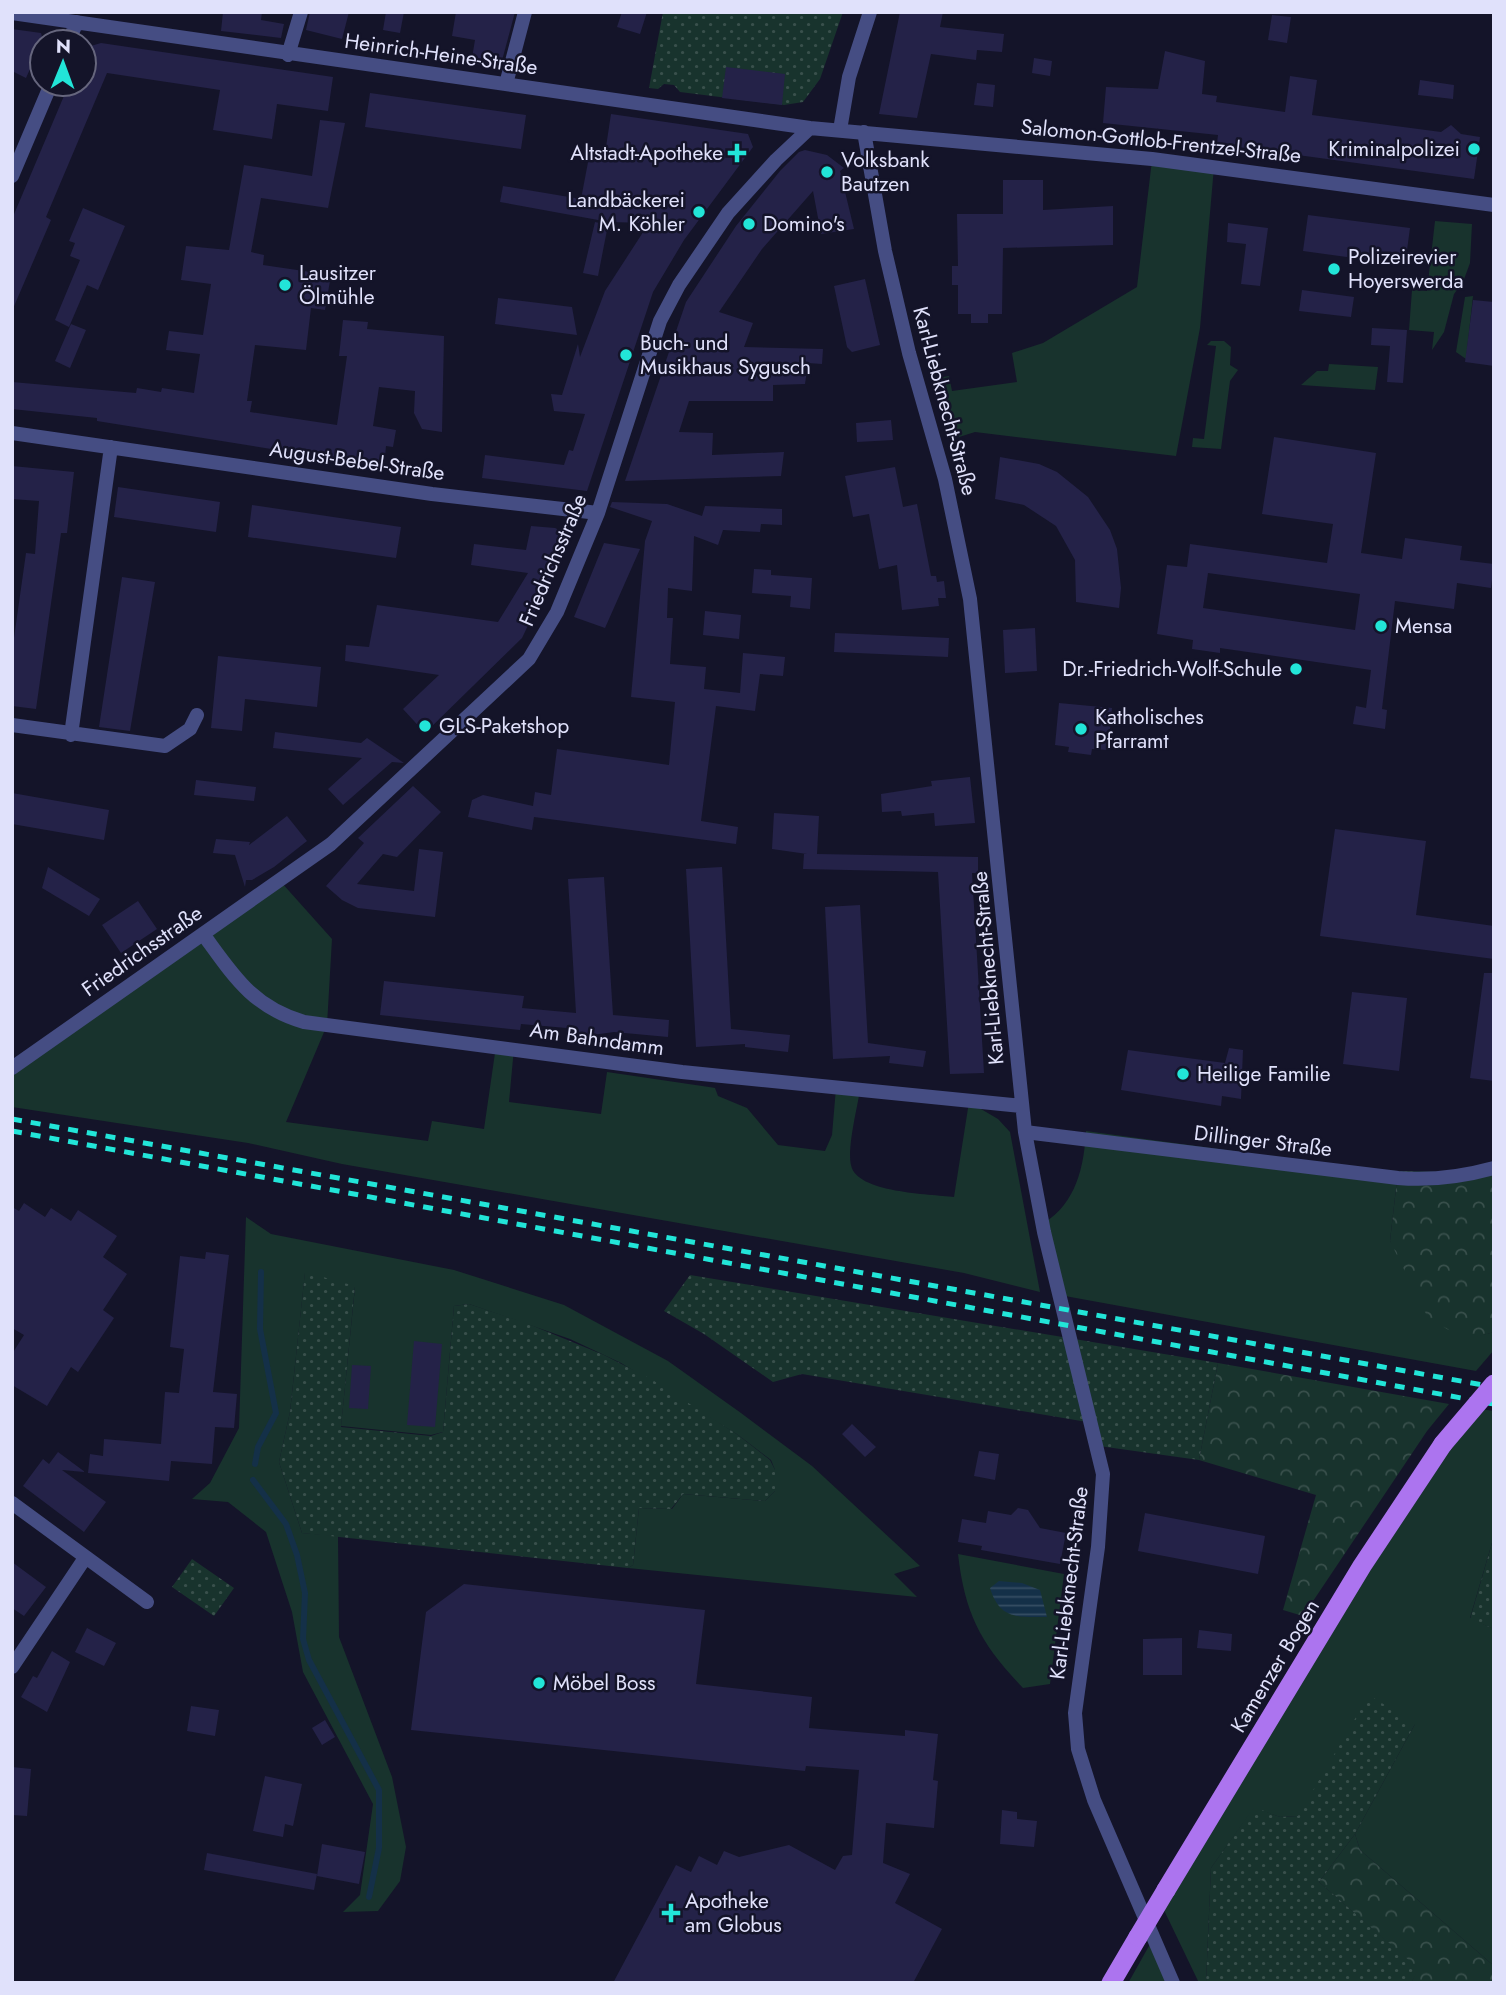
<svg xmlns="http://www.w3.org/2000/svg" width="1506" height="1995" font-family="Jost,sans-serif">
	<defs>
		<pattern id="forest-crowns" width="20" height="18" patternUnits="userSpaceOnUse" patternTransform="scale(1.75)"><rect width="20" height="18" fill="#18332d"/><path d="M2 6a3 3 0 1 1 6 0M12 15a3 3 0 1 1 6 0" fill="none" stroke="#39504c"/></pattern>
		<pattern id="park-dots" width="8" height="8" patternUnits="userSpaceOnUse" patternTransform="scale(1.75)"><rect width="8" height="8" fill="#18332d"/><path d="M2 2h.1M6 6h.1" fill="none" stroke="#39504c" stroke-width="1.8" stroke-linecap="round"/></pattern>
		<pattern id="water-rules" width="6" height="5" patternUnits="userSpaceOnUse" patternTransform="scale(1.75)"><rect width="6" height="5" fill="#143048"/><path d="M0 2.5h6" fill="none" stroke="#364e63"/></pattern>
	</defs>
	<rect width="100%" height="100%" fill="#141429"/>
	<!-- grass -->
	<path fill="#18332d" d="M1152 160 1214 167 1200 328 1176 456 975 432 956 438 944 394 943 377 949 376 952 391 1017 382 1012 353 1043 343 1137 287Z
		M1435 221 1472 224 1470 263 1463 282 1454 294 1444 332 1432 350 1434 332 1409 330 1412 290 1427 291Z
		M1473 296 1466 359 1456 352 1465 297Z
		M1211 341H1224L1231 347 1230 365 1238 370 1230 381 1221 449 1192 447 1193 438 1204 439 1216 346 1207 345Z
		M1329 364 1378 367 1375 390 1301 385 1317 371H1328Z
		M281 882 332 939 327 1025 286 1122 428 1141 432 1121 484 1129 496 1046 514 1048 509 1102 601 1114 607 1072 709 1087 715 1088 718 1096 747 1108 778 1145 825 1151 832 1135 836 1088 860 1090C857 1109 847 1148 851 1165 856 1193 930 1194 954 1197L969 1102 998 1119 1010 1132 1040 1292 964 1273 342 1164 248 1143 12 1107V1069L203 935 265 1006 204 934Z
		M1086 1131 1366 1169 1398 1171 1390 1241 1466 1339 1494 1332V1350L1476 1371 1065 1296 1044 1223C1076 1203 1084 1167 1086 1131Z
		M246 1217 271 1234 454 1270 564 1305 668 1361 741 1413 812 1466 920 1566 894 1574 917 1597 628 1568 633 1565 639 1508 672 1509 683 1494 765 1501 775 1491V1470L771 1460 738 1435 621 1363 570 1339 469 1304 454 1306 443 1432 431 1435 341 1426 355 1287 305 1273 290 1412 279 1462 302 1533 338 1536 339 1637 392 1777 406 1847 400 1881 378 1911 343 1912 360 1895 373 1804 303 1672 292 1612 266 1532 228 1502 192 1499 210 1483 239 1428Z
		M1474 1408 1494 1411V1536L1470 1618 1494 1629V1966L1360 1850 1355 1834 1415 1724 1298 1816 1280 1817 1254 1808 1211 1868 1206 1983H1199L1162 1906 1362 1566Z
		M958 1554 1064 1574 1050 1684 1023 1688C981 1644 965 1615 958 1554Z
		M1154 1937 1173 1983H1128L1131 1978Z"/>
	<!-- forest -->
	<path fill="url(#forest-crowns)" d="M1494 1166V1332L1466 1340 1428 1318 1390 1241 1398 1171 1455 1172Z
		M1218 1363 1449 1404 1427 1431 1303 1616 1283 1610 1316 1495 1199 1460Z
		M1355 1834 1360 1850 1494 1966V1983H1411L1418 1969 1319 1882Z"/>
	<!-- park -->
	<path fill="url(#park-dots)" d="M663 12H843L820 79 803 102 784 105 680 92 674 85 664 84 658 89 649 88Z
		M305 1272 355 1286 341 1427 431 1436 443 1432 454 1306 469 1304 526 1323 604 1355 651 1379 738 1435 770 1460 775 1470V1491L765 1501 683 1494 671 1509 639 1508 633 1565 628 1568 302 1533 279 1462 290 1412Z
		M690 1275 1218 1363 1199 1460 1099 1446 1093 1423 802 1374 773 1382 704 1334 664 1311Z
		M1494 1536V1629L1470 1619Z
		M192 1559 234 1588 214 1616 172 1587Z
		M1369 1695 1415 1724 1355 1834 1319 1882 1419 1969 1411 1983H1206L1211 1868 1254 1807 1280 1817 1298 1816Z"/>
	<!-- water -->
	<path fill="url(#water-rules)" d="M999 1581 1022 1583 1040 1590 1047 1617C1018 1617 1000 1620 990 1588Z"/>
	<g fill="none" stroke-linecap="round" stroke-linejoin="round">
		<!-- stream -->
		<path stroke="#143048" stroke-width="6" d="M255 1464 258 1447 276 1413 260 1329 261 1272
			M253 1480 286 1524 297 1555 305 1593 303 1639 309 1660 379 1790V1848L369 1897"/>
	</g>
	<!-- building -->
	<path fill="#242248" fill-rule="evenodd" d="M223 12H262L261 20 284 24 281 38 221 31Z
		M310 12H349L342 39 306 30Z
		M386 12H404L400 33 383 30Z
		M456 12H515L500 68 471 64 475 40 452 36Z
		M622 12H647L640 34 617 27Z
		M900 12H943L940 27 1004 34 1002 52 977 50 976 60 931 54 917 118 879 114Z
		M1272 15 1291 17 1287 43 1268 40Z
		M12 29 41 33 43 40 26 78 12 71Z
		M101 43 333 77 328 111 277 104 272 139 213 130 220 90 107 73 46 217 51 220 12 311V219L69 84H84V48Z
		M1165 51 1205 61 1202 94 1217 96 1216 102 1285 112 1290 76 1317 80 1312 115 1441 132 1451 125 1461 134 1480 137 1474 179 1217 144 1218 135 1103 123 1106 87 1158 89Z
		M1034 58 1052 61 1050 76 1032 73Z
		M726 67 785 74 782 105 722 98Z
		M1420 80 1454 85 1453 99 1418 95Z
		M977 83 995 85 993 107 974 105Z
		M370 93 526 115 521 149 365 127Z
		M611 114 748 134 753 147 684 240 653 292 587 491 482 478 485 455 564 465 569 450 573 451 585 414 554 411 551 394 562 395 578 344 580 357 605 291 649 223 609 222 500 202 503 186 581 199 589 157 604 160Z
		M320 120 345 123 328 208 261 198 251 252 264 255 263 265 331 275 325 310 311 308 306 350 255 345 247 401H252L250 412 337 425 347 356H339L343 320 368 322 367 329 444 336 442 432 422 429 414 413 415 391 379 387 373 426 396 430 393 447 386 446 384 467 97 421V418L12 409V382L136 393 137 388 161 392 162 388 194 393 200 354 166 350 169 331 203 335 211 284 181 280 186 246 229 250 244 165 312 176Z
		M805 150 827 155 844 168 840 171 854 229 821 234 813 191 762 249 719 312 753 323 744 347 823 349 822 364 808 363 805 384 773 385V401H689L679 432 713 433 712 455 784 452 781 476 625 481 686 302 736 226 780 171 799 152Z
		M1003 180H1043V210L1113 206V245L1003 248 1002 314H988V323H971V314H958V285H952V266H958L957 214H1003Z
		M83 208 125 226 98 290 87 285 69 327 55 320 80 260 70 256 75 243 69 241Z
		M1308 215 1410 228 1405 265 1303 251Z
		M595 222 608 225 598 276 583 273Z
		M1228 223 1268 228 1260 286 1241 284 1246 244 1227 242Z
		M865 279 880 345 852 352 847 347 834 286Z
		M1302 290 1354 297 1351 317 1299 311Z
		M498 298 572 307 577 335 495 324Z
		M1473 300 1494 302V366L1465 362Z
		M71 324 86 330 70 368 55 361Z
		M1372 328 1407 330 1403 383 1387 382 1390 346 1371 345Z
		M891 420 893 440 857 442 856 423Z
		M1274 437 1376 453 1361 553 1402 559 1405 538 1462 546 1460 560 1494 564 1491 588 1457 583 1454 609 1395 601 1382 709 1387 710 1385 729 1353 724 1356 706 1366 708 1371 670 1220 648V653L1192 649 1193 640 1157 634 1167 565 1187 567 1190 544 1327 563 1333 524 1262 514ZM1208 573 1360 594 1355 630 1203 608Z
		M1000 457 1039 464 1057 472 1088 497 1110 530 1117 549 1121 588 1119 608 1076 602 1075 560 1056 526 1024 505 995 499Z
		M12 466 74 472 67 533H61L36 709 12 706V652L26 553 35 554 39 501 12 499Z
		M895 467 903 507 917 504 931 576H936L937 582 944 581 946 598H938L939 606 902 610 897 565 879 569 869 514 853 517 845 476Z
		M118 487 220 502 216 532 114 517Z
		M612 502 667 504 702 516 705 506 782 509V525L761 524 760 532 723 530 718 545 694 536 692 591 668 588 667 618H673L670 664 706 667 704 689 740 693 743 653 785 657 783 676 760 674 755 711 716 706 701 821 738 827 736 844 534 817 532 830 468 817 472 800 483 795 533 806 535 792 551 795 557 749 669 765 675 702 631 697 645 541 652 521 610 507Z
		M252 505 401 527 396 558 248 537Z
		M531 526 555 528 571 536 522 638 425 733 403 709 439 675 345 661 346 645 369 647 377 605 498 622 528 573 471 565 474 544 526 550Z
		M604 543 640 549 605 628 574 617Z
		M754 569 771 570V575L812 578 810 609 790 607 791 596 752 593Z
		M122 577 155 582 130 731 99 727Z
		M705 611 741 615 739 639 703 635Z
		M1035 628 1037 671 1005 673 1003 630Z
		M835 633 949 638 948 657 834 652Z
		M218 656 321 667 317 707 245 699 242 731 211 728Z
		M1059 703 1112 708 1108 750 1092 749 1091 755 1068 752 1069 747 1055 745Z
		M275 732 361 743 367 738 404 763 392 762 343 805 328 789 362 758 273 748Z
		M970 777 975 823 935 826 934 813 902 816 901 811 882 812 881 794 932 786 931 781Z
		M196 780 256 787 254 801 194 795Z
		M413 786 441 812 397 857 383 854 357 884 414 891 419 849 443 852 435 917 358 908 342 900 326 886 364 843 358 838Z
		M12 793 109 810 104 840 12 824Z
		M774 813 819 816 817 854 978 857V873H972L984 1073 950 1074 938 872 803 869 804 854H807L772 849Z
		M287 816 307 841 274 867 252 880H246L245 887 235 855 213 853 216 839 250 842 249 845Z
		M1335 829 1426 841 1416 915 1494 926V959L1320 936Z
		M48 867 100 899 89 916 42 888Z
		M722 867 731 1029 790 1035 788 1052 745 1047V1044L696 1047 686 869Z
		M604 877 613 1015 669 1020 668 1037 614 1032 578 1037V1029L521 1024 520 1030 380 1015 384 981 524 996 522 1008 576 1013 568 879Z
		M138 901 157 929 121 953 102 925Z
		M860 905 868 1043 926 1051 923 1067 889 1063 890 1056 833 1059 825 907Z
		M1484 973H1494V1081L1470 1078Z
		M1352 992 1407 998 1399 1071 1343 1064Z
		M1229 1048 1243 1050 1241 1099 1222 1096 1221 1106 1121 1090 1128 1050 1225 1063Z
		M24 1203 45 1217 51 1208 71 1221 78 1210 117 1236 103 1257 127 1274 103 1310 114 1318 78 1372 71 1367 47 1406 12 1385V1354L24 1335 12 1328V1207L19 1211Z
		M206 1252 229 1255 213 1392 237 1394 234 1428 215 1427 212 1464 171 1461 169 1481 88 1473 90 1454 103 1456 104 1439 161 1444 165 1392 179 1393 184 1349 170 1347 180 1256 205 1259Z
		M414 1341 442 1344 435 1427 407 1425Z
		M352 1365 371 1366 368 1409 349 1408Z
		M852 1424 876 1447 865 1457 842 1434Z
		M979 1451 999 1454 995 1480 974 1476Z
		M58 1452 85 1472 62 1470 106 1502 84 1532 23 1486 43 1459 49 1464Z
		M1018 1508 1028 1510 1040 1528 1066 1533 1060 1564 981 1550 982 1546 958 1542 962 1519 986 1523 988 1511 1011 1515Z
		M1145 1513 1265 1536 1258 1574 1138 1551Z
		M12 1562 46 1587 24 1616 12 1608Z
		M464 1584 705 1610 696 1684 812 1697 809 1728 905 1736V1730L938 1734 933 1780 938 1781 934 1828 886 1823 883 1863 910 1874 895 1903 942 1929 913 1983H613L676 1865 691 1872 699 1856 717 1865 724 1851 739 1857 789 1845 835 1870 843 1856 852 1855 859 1770 806 1766 805 1771 411 1730 426 1612Z
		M87 1628 116 1643 104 1666 75 1652Z
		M1199 1630 1232 1634 1231 1651 1197 1648Z
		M1182 1638V1675H1143V1639Z
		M52 1651 70 1662 47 1712 21 1697 33 1676 37 1678Z
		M191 1706 219 1710 215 1736 187 1731Z
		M325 1720 335 1737 322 1745 312 1728Z
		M12 1767 31 1769 27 1816 12 1815Z
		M265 1776 302 1784 293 1826 285 1824 283 1837 253 1831Z
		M1002 1810 1017 1812V1819L1037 1821 1034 1847 1000 1844Z
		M322 1844 365 1852 359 1884 317 1876Z
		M207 1853 317 1874 314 1890 204 1870Z"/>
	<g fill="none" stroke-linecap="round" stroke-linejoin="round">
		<!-- minor -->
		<path stroke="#454d83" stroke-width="14" d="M12 13 810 128 1152 159 1494 205
			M68 42 77 22
			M288 55 301 12
			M506 84 525 12
			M840 130 849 77 870 12
			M864 132 885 251 909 353 945 479 970 599 1025 1132 1044 1232 1103 1474 1098 1547 1075 1713 1078 1749 1094 1800 1173 1983
			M12 176 51 84
			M12 433 432 494 598 513
			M12 725 165 746 190 729 197 715
			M71 735 111 447
			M203 934C233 975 252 1007 304 1022L682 1072 1022 1106
			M12 1068 331 844 529 659 557 612 598 513 660 321 679 285 728 213 776 160 810 128
			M1025 1132 1398 1178C1432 1181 1461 1177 1494 1168
			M12 1503 147 1602
			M12 1667 85 1558"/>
		<!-- primary -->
		<path stroke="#ac74ef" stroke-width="19" d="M1166 1890 1362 1566 1443 1444
			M1111 1983 1138 1937"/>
		<!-- rail -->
		<path stroke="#22e5d8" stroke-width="5" stroke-dasharray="10 9" stroke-linecap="butt" d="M12 1119 1494 1387
			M12 1131 1494 1404"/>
		<!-- primary-bridge -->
		<path stroke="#ac74ef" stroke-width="19" d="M1443 1444 1494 1384
			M1138 1937 1166 1890"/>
	</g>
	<!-- markers -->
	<g fill="#22e5d8" stroke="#141429" stroke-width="2.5">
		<circle cx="1474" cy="149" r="7"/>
		<path d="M733.5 142.5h7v7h7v7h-7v7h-7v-7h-7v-7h7z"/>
		<circle cx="827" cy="172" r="7"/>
		<circle cx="699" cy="212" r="7"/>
		<circle cx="749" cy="224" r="7"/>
		<circle cx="1334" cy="269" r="7"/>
		<circle cx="285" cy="285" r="7"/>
		<circle cx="626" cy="355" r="7"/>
		<circle cx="1381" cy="626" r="7"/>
		<circle cx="1296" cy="669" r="7"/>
		<circle cx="425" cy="726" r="7"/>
		<circle cx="1081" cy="729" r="7"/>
		<circle cx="1183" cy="1074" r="7"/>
		<circle cx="539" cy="1683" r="7"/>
		<path d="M667.5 1902.5h7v7h7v7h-7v7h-7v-7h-7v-7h7z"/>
	</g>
	<g text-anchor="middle" stroke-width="5" stroke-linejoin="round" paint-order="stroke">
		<!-- street labels -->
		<g font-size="21" fill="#e0e1fb" stroke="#141429">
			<text transform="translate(441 54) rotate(8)" y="7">Heinrich-Heine-Straße</text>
			<text transform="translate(1161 141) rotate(6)" y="7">Salomon-Gottlob-Frentzel-Straße</text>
			<text transform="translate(945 401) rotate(75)" y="7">Karl-Liebknecht-Straße</text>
			<text transform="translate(357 461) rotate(8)" y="7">August-Bebel-Straße</text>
			<text transform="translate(553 560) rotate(-67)" y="7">Friedrichsstraße</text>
			<text transform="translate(142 951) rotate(-35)" y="7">Friedrichsstraße</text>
			<text transform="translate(988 968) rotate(-95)" y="7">Karl-Liebknecht-Straße</text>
			<text transform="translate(597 1039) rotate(8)" y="7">Am Bahndamm</text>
			<text transform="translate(1263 1141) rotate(7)" y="7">Dillinger Straße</text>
			<text transform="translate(1069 1583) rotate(-83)" y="7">Karl-Liebknecht-Straße</text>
			<text transform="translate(1275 1666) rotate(-59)" y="7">Kamenzer Bogen</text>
		</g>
		<!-- poi labels -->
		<g font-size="21" fill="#e0e1fb" stroke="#141429" text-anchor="start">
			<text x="1460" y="156" text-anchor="end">Kriminalpolizei</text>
			<text x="723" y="160" text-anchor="end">Altstadt-Apotheke</text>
			<text x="841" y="167">Volksbank<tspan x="841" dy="24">Bautzen</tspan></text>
			<text x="685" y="207" text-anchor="end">Landbäckerei<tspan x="685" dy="24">M. Köhler</tspan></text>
			<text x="763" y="231">Domino's</text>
			<text x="1348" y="264">Polizeirevier<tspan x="1348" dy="24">Hoyerswerda</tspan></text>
			<text x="299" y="280">Lausitzer<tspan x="299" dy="24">Ölmühle</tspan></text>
			<text x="640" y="350">Buch- und<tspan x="640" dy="24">Musikhaus Sygusch</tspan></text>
			<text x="1395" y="633">Mensa</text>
			<text x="1282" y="676" text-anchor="end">Dr.-Friedrich-Wolf-Schule</text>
			<text x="1095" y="724">Katholisches<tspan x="1095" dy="24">Pfarramt</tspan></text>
			<text x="439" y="733">GLS-Paketshop</text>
			<text x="1197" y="1081">Heilige Familie</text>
			<text x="553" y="1690">Möbel Boss</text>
			<text x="685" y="1908">Apotheke<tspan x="685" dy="24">am Globus</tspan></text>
		</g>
	</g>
	<!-- border -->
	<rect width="1506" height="1995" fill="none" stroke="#e0e1fb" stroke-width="28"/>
	<!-- north arrow -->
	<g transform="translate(63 63) rotate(1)"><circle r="33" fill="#141429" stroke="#66667d" stroke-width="2"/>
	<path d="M0-5L12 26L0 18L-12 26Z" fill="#22e5d8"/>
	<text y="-10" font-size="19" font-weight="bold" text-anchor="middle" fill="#e0e1fb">N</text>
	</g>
</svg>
